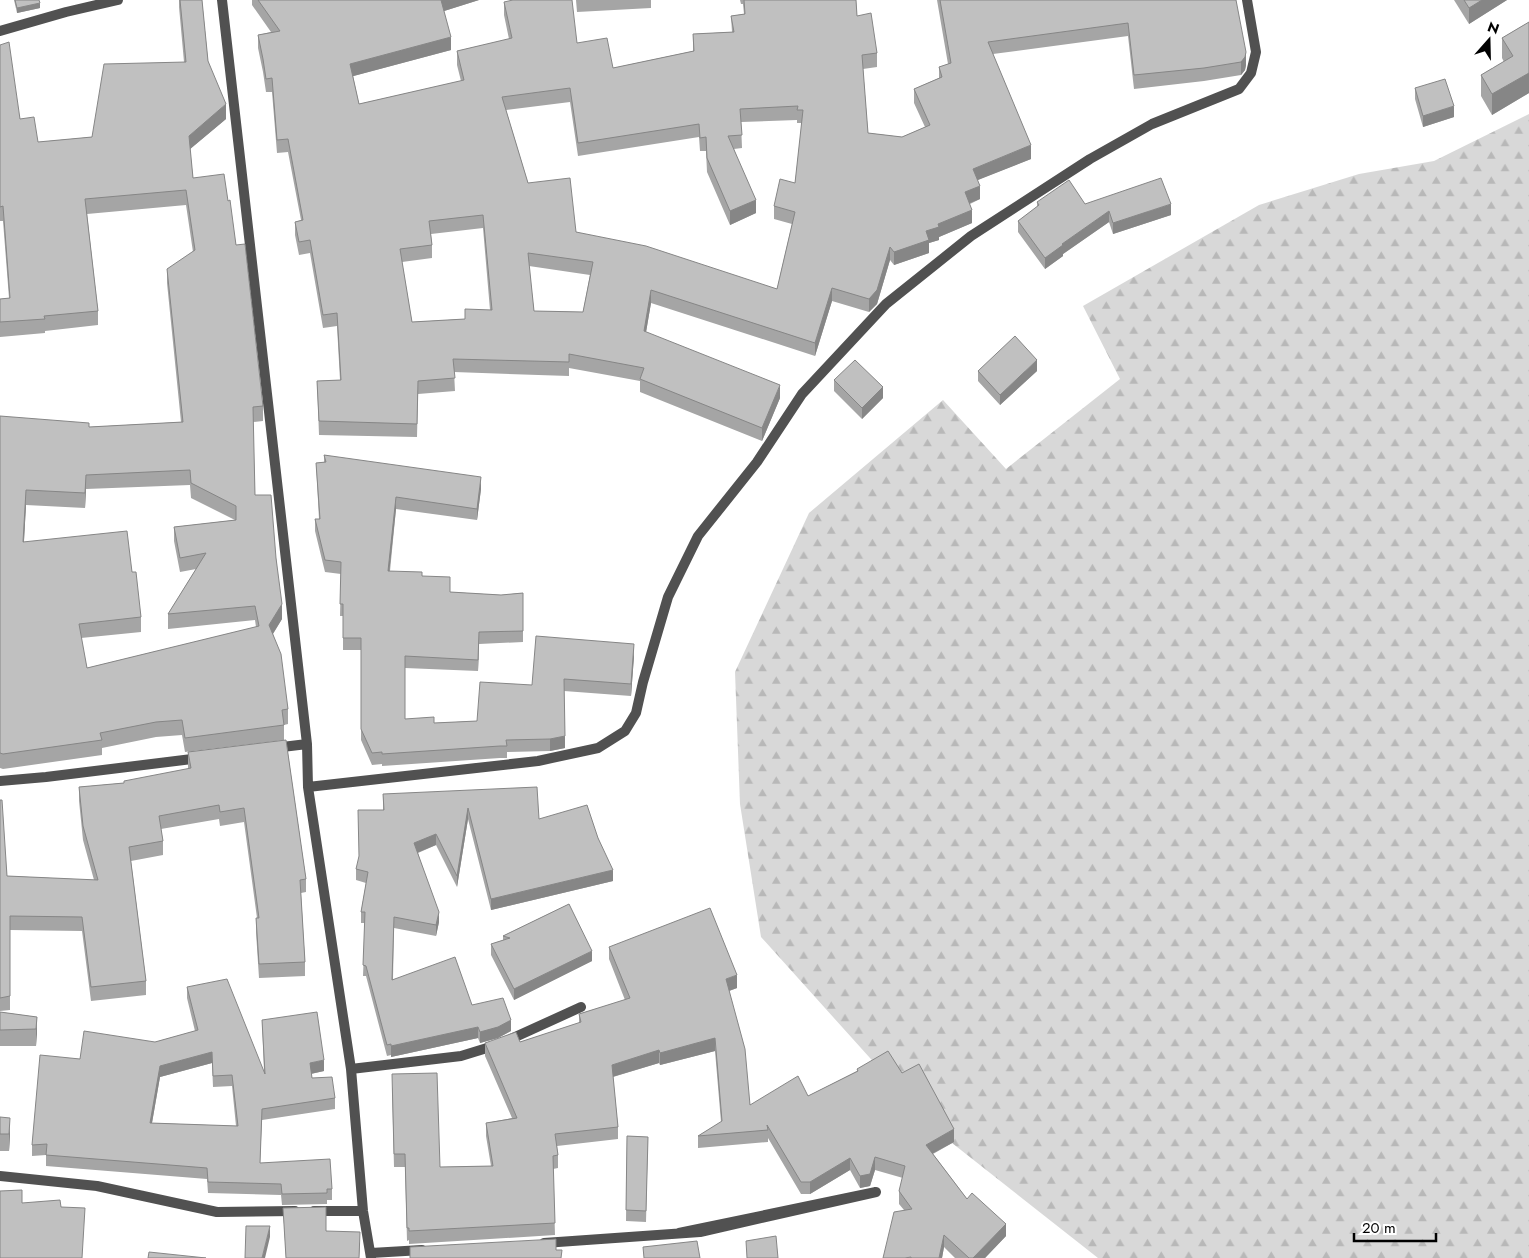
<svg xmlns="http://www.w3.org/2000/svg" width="1529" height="1258" font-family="Jost,sans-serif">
	<defs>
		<pattern id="forest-firs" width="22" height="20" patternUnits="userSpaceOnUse" patternTransform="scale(1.25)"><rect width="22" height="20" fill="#d8d8d8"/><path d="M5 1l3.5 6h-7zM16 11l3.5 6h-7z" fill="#b8b8b8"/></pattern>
	</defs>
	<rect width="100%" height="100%" fill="#fff"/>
	<!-- forest -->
	<path fill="url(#forest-firs)" d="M1529 114V1258H1098L933 1128 761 937 740 804 735 672 809 513 943 400 1006 469 1120 379 1083 306 1259 205 1359 174 1434 161Z"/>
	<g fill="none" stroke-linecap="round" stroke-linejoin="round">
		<!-- minor -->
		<path stroke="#515151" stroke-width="10" d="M222 0 307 744 308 787 351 1069 363 1211 371 1258
			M0 31 66 12 118 0
			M274 748 307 744
			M0 781 46 777 200 758
			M308 787 538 761 598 748 625 731 636 713 643 682 668 597 698 536 757 462 802 394 886 304 971 236 1090 159 1152 124 1239 89 1251 73 1256 52 1247 0
			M351 1069 461 1056 500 1044 581 1007
			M0 1176 97 1186 217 1212 295 1211
			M314 1211H363
			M544 1243C596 1239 648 1236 700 1232L876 1192 679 1233
			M371 1253 422 1250"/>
	</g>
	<!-- wall -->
	<path fill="#a5a5a5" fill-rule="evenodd" d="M14 0H39L40 8 17 13Z
		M179 0H202L208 61 226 119 190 149 193 178 228 201 236 245 263 406V421L253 422 255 495 276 558 282 619 273 634 288 709V724L284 725V740L185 752 182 735 156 737 102 748V755L3 769 0 768V416L89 427 181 422 167 283V269L193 252 186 205 87 214 98 311V325L45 331V333L0 337V299L9 298 3 221H0V45L20 119 38 142 92 137 184 62 179 7ZM190 485 191 498 235 520 174 527V541L180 572 196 569 168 614V629L255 620 256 627 87 668 81 638 141 632V617L132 572 24 542 26 505 85 508 86 489Z
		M252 0H479L444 11 451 50 353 76 359 104 461 81 457 65V51L509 39 504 15V2L577 43 613 68 693 51V34L732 32 731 16 744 14 743 4H741L740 0H856L857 16 877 53V67L863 69 868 133 902 137 925 127 914 103V89L939 78V67L948 64 937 0H1236L1246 65 1245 70 1241 75 1204 81 1134 89 1128 36 993 54 1031 159 977 180 980 199 970 204 972 223 939 237V240L929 243V253L894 265 890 260 877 304 869 312 832 301 815 356 651 303 646 332 780 398 762 441 640 392V381L569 368V376L454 372 455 391 418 394 417 437 319 435 317 381 340 380 337 326 323 328 310 253 299 255 295 235V222L301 220 288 152 277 153 272 92H266L263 72 258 48V35L271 32 252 5ZM570 102 578 156 699 137 700 151H706L707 172 730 225 756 213 734 149 742 148 741 122 797 120V123H802L795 183 774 206V219L792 224 777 289 576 232 528 183 506 110ZM483 228 490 310 465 319 412 322 402 262 432 258V245L431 234ZM529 266 590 275 583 312 534 311Z
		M576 0H651V8L577 12Z
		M1454 0H1507L1469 24Z
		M1529 22V93L1492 115 1481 96V75L1504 62 1502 58V38Z
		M1415 88 1454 117 1423 127 1415 99Z
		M1037 202 1085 204 1171 215 1113 234 1109 222 1063 254V256L1045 269 1018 232V221L1037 207Z
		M978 371H1037L1000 405 978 381Z
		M834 380 883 398 862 419 834 391Z
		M324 455 481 489 477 520 396 509 390 571 422 576 450 592 501 595 523 593V642L479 644 478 671 405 668V719L434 723 477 721 532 685 634 656 631 696 564 691 565 748 550 751 507 752V758H500L382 766V764L372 765 361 740V650H343V616H340L341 574 325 572 315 531V519H319L316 463 324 462Z
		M286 740 306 879V892L301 893 305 962V976L259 978 256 932V918H257L244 822 220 826 219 819 161 829 163 841V855L131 861 146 981V995L91 1001 82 931 10 930V1010L0 1011V800L7 876 94 880 83 840 79 801V787L124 783 188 769V752Z
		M383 794 539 819 598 838 613 881 491 910 468 819 457 887 436 845 418 853 439 922 436 936 394 928 393 979 472 1005 511 1031 498 1038 480 1043 478 1038 391 1057V1055L387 1056 366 976H363L365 923H361V912L366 883 356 880V869L383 810Z
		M569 904 592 961 514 1000 491 955V944L503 940V936Z
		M609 947 737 988 729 991 750 1105 808 1096 857 1071V1069L902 1073 954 1142 933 1154 967 1199 1006 1236 985 1258H955L944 1247 942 1258H883L904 1210 899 1204V1191L903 1178 875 1170 870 1186 860 1188 850 1170 810 1194H801L768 1138V1142L698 1148V1136L721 1122 715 1051 660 1065 659 1063 613 1077 618 1127V1139L557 1146 558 1155V1168L553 1169 555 1235 409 1244V1240L407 1241 405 1167H394L392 1087 440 1167 491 1166 486 1136V1123L512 1118 485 1056V1043L520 1042 579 1023V1014L625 1000 609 959Z
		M187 987 264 1071 262 1020 324 1071 311 1074 312 1078 335 1098V1109L262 1120 260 1163 332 1189V1200H327V1204L282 1205 281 1195 208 1193 207 1179 46 1166V1155L32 1156V1145L80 1059 155 1042 195 1031 187 998ZM212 1063 213 1087 232 1086 236 1126 152 1123 160 1077Z
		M0 1012 37 1017 36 1046H0Z
		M0 1117 10 1135 9 1151H0Z
		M627 1136 648 1137 646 1222 626 1221Z
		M283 1208 326 1231 360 1243 359 1258H286Z"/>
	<!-- shaded-wall -->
	<path fill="#868686" d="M441 0H479L441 12Z
		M1482 0H1507L1469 24V8Z
		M40 3V8L17 13V8Z
		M451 37V50L350 77V64Z
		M1246 52V65L1245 70 1241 75V62Z
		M1529 73V93L1492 115V94Z
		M226 104V119L189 150V136Z
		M1454 106V117L1423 127V116Z
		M1031 145V159L973 182V169Z
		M980 186V199L965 205V192Z
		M756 200V213L730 225V211Z
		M1171 204V215L1113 234V223Z
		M972 210V223L939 237V240L929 243V253L894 265V252L938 224Z
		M1109 211V222L1063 254V256L1045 269V258L1062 244Z
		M890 247V260L877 304 869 312V299Z
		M832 288V301L815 356V343Z
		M651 290V303L644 344V331Z
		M1037 360V371L1000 405V395Z
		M780 385V398L762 441V428Z
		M883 387V398L862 419V408Z
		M86 475V489L85 508V493Z
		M481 477V489L477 520V509Z
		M26 490V505L23 557V542Z
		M396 497V509L388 583V571Z
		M282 604V619L269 640V625Z
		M479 632V644L478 671V660Z
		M634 644V656L631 696V684Z
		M565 736V748L550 751V739Z
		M468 808V819L457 887V876Z
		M436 834V845L414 854V843Z
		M613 870V881L491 910V899Z
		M439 912V922L436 936V925Z
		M592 951V961L514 1000V989Z
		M737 975V988L726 992V979Z
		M37 1017V1034L36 1046V1029Z
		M511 1020V1031L498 1038 480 1043V1032Z
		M478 1027V1038L391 1057V1046Z
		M715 1038V1051L660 1065V1053Z
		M659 1050V1063L612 1077V1065Z
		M212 1052V1063L160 1077 150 1134V1123L160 1066Z
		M324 1060V1071L310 1074V1063Z
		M10 1118V1135L9 1151V1134Z
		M954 1129V1142L926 1157V1145Z
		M875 1157V1170L870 1186 860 1188V1176Z
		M850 1158V1170L810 1194V1182Z
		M1006 1224V1236L985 1258H973Z
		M270 1226V1237L265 1258H262Z
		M944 1235V1247L942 1258H939Z"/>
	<!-- building -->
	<path fill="#c0c0c0" stroke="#868686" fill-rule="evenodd" d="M15 0H39L40 3 17 8Z
		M180 0H202L208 61 226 104 189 136 193 178 224 174 228 201 230 200 236 245 245 244 263 406 253 407 255 495H271L276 558 282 604 269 625 281 654 288 709 282 710 284 725 185 738 182 720 156 722 100 733 102 740 3 754 0 753V416L89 423V427L183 422 167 269 195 250 186 190 85 199 98 311 44 316 45 319 0 322V299L10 298 3 206 0 207V45L9 42 20 119 34 117 38 142 92 137 104 64 186 62ZM190 470 191 483 236 506V520L174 527 180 558 206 553 168 614 255 606 259 626 87 668 79 624 141 617 136 572H132L127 531 23 542 26 490 85 493 86 475Z
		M258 0H441L451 37 350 64 359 104 464 80 457 51 512 38 504 2 513 0H572L577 43 607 38 613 68 694 51 693 34 734 32 731 16 745 14 744 0H856L857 16 871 13 877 53 862 55 868 133 902 137 930 125 914 89 942 77 939 67 951 63 940 0H1236L1246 52 1245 57 1241 62 1204 68 1134 75 1128 23 988 42 1031 145 973 169 980 186 965 192 972 210 938 224 939 227 926 231 929 240 894 252 890 247 877 290 869 299 832 288 815 343 651 290 644 331 780 385 762 428 640 379 644 368 569 354V362L453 359 455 378 418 381 417 424 319 421 317 381 341 380 337 313 323 315 310 240 299 242 295 222 303 220 288 139 277 140 272 78 266 79 263 59 258 35 280 31ZM570 88 578 143 699 124 700 138 706 137 707 158 730 211 756 200 728 136 742 135 740 109 798 106 797 110H803L795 183 780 179 774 206 795 212 777 289 646 246 576 232 570 178 528 183 502 97ZM483 215 492 310 465 309V319L412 322 400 249 432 245 429 221ZM528 253 593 262 583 312 534 311Z
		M1464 0H1482L1469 8Z
		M1529 22V73L1492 94 1481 75 1513 56 1502 38Z
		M1445 79 1454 106 1423 116 1415 88Z
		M1161 178 1171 204 1113 223 1109 211 1062 244 1063 245 1045 258 1018 221 1039 205 1037 202 1069 180 1085 204Z
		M1015 336 1037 360 1000 395 978 371Z
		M855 360 883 387 862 408 834 380Z
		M324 455 481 477 477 509 396 497 388 571 422 572V576L450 577V592L501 595 523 593V631L479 632 478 660 405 656V719L434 717V723L477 721 480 682 532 685 536 636 634 644 631 684 564 679 565 736 550 739 506 740 507 746H500L382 754V752L372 753 361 729V638H343V604H340L341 562 325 560 315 519H320L316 463 326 462Z
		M286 740 306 879 300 880 305 962 259 964 256 918H259L244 808 220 812 219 805 159 816 163 841 129 847 146 981 91 987 82 917 10 916V996L0 998V800H2L7 876 98 880 83 826 79 787 124 783V781L191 768 188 752Z
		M537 787 539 819 587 805 598 838 613 870 491 899 468 808 457 876 436 834 414 843 439 912 436 925 394 917 392 980 455 957 472 1005 503 998 511 1020 498 1027 480 1032 478 1027 391 1046V1044L387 1045 366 966 363 965 365 912H361L368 872 356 869 359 856 358 810H384L383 794Z
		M569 904 592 951 514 989 491 944 510 938 503 936Z
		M710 908 737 975 726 979 745 1049 750 1105 798 1076 808 1096 858 1071 857 1069 888 1051 902 1073 919 1064 954 1129 926 1145 967 1199 972 1193 1006 1224 973 1258H969L944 1235 939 1258H911V1257L905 1258H883L894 1212 912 1209 899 1191 905 1166 875 1157 870 1174 860 1176 850 1158 810 1182H801L767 1125 768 1130 698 1136 722 1121 715 1038 660 1053 659 1050 612 1065 618 1127 555 1134 558 1155 553 1156 555 1223 409 1231V1228H407L405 1154H394L392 1074 437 1073 440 1167 493 1166 486 1123 517 1118 485 1043 516 1032 520 1042 581 1022 579 1014 630 998 609 947Z
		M227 979 265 1074 262 1020 317 1012 324 1060 310 1063 312 1078 332 1077 335 1098 262 1109 260 1163 330 1159 332 1189H327V1193L282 1194 281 1184 208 1182 207 1168 46 1155 47 1144 32 1145 40 1055 80 1059 84 1031 155 1042 198 1030 187 987ZM212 1052 213 1076 232 1075 238 1126 150 1123 160 1066Z
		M0 1012 37 1017 36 1029 0 1030Z
		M0 1117 10 1118 9 1134H0Z
		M627 1136 648 1137 646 1211 626 1210Z
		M22 1190V1203L60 1200 61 1207 85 1208 82 1258H0V1191Z
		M326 1207V1231L360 1232 359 1258H286L283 1208Z
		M246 1226H270L262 1258H245Z
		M776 1236 778 1258H747L746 1241Z
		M556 1239V1250H562L561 1258H410V1247Z
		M697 1241 700 1258H644L643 1247Z
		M149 1252 206 1258H148Z"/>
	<!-- north arrow -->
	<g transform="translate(1489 40) rotate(20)" stroke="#ffffff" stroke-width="4" paint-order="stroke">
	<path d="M0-4L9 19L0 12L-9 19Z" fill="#000000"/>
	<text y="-8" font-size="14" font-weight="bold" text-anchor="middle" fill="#000000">N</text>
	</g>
	<!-- scale -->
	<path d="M1354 1233v8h82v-8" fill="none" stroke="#000000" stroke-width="2.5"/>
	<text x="1362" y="1233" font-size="15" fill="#000000" stroke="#ffffff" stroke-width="4" paint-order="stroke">20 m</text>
</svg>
